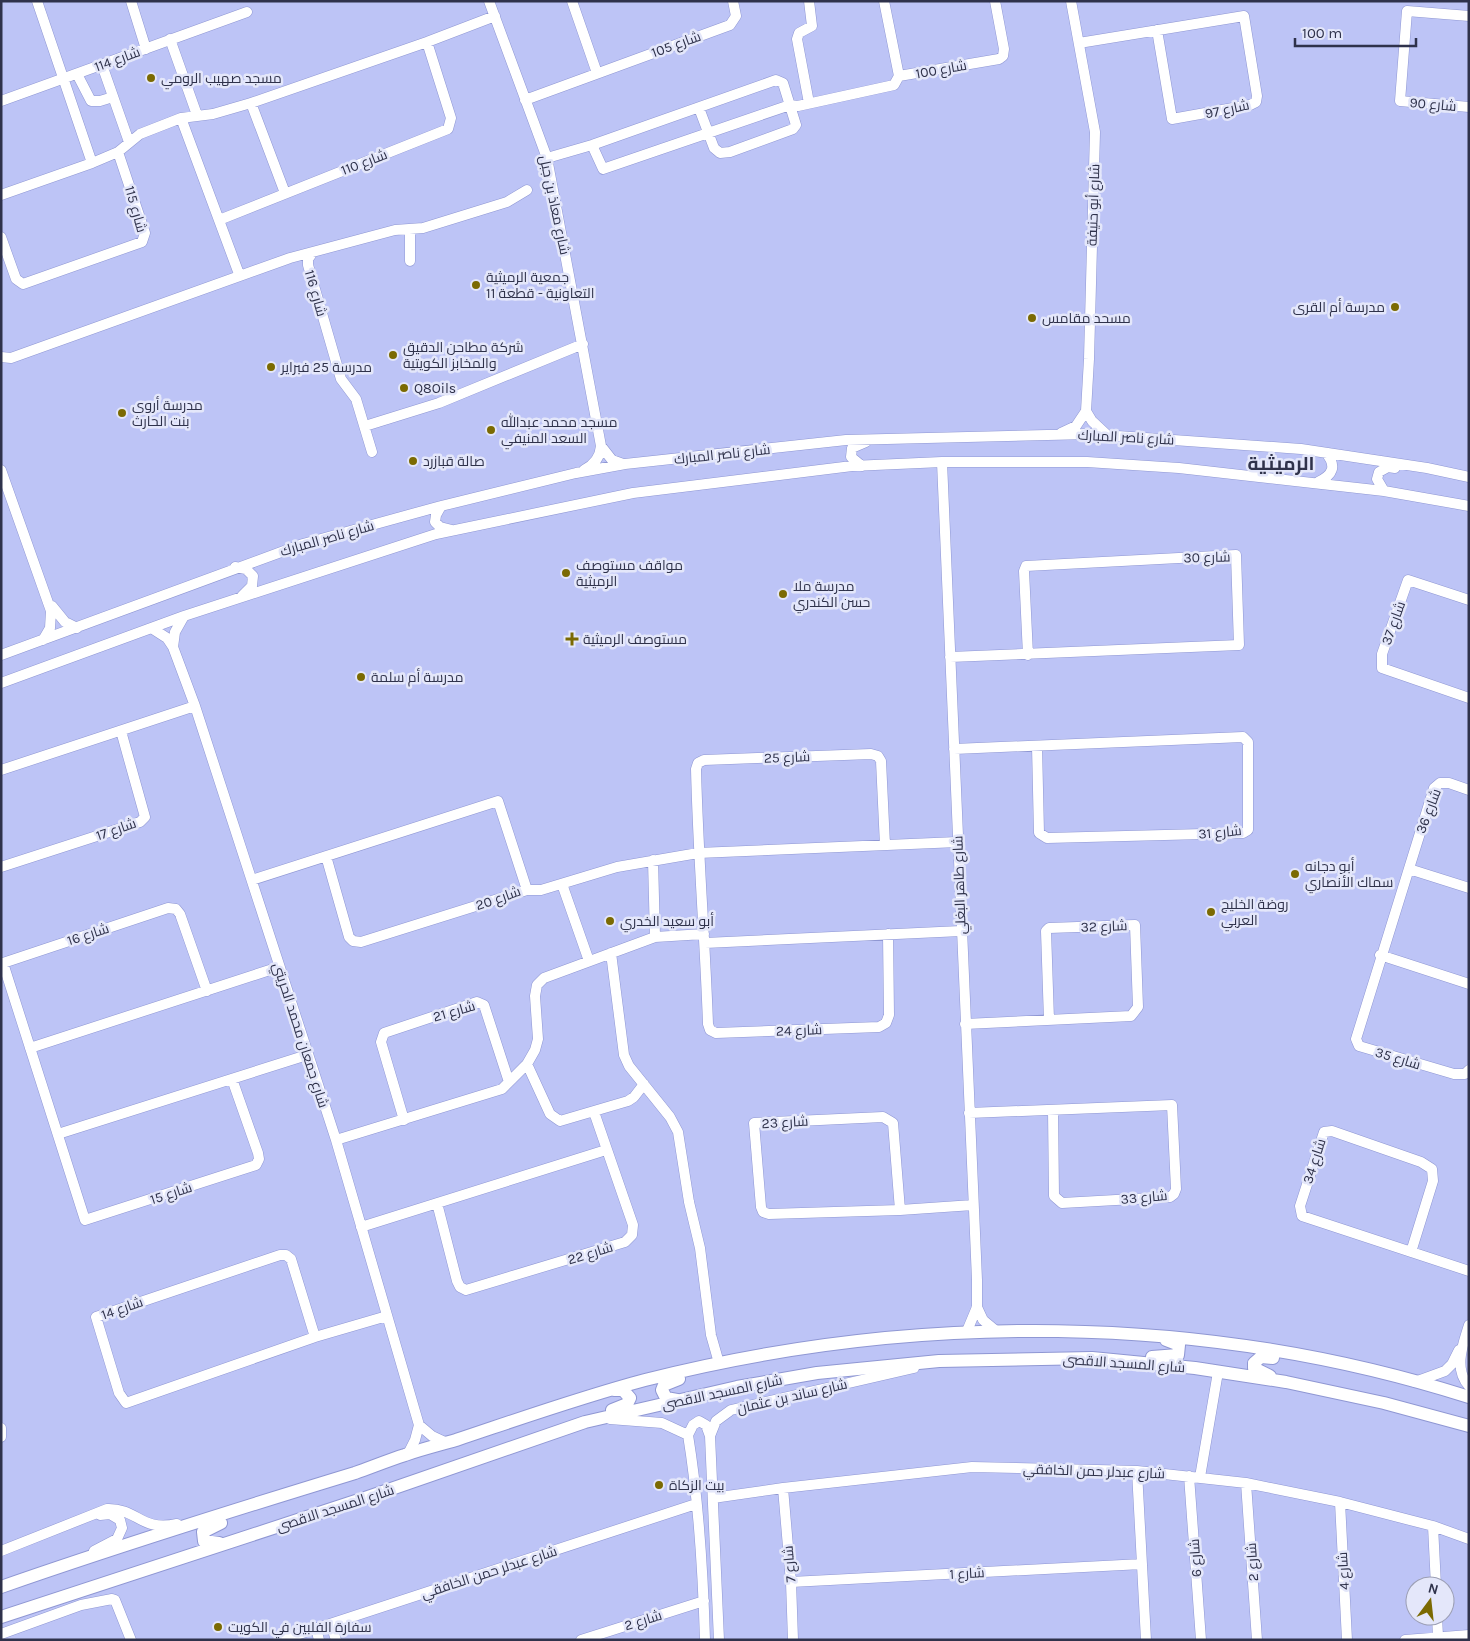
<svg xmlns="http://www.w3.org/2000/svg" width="1470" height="1641" font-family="Karla,Cairo,sans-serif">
	<rect width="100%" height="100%" fill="#bdc4f6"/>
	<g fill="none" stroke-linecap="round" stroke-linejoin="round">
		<!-- minor casing -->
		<g stroke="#8f97d3" stroke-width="11">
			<path id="minor" d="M37 1 92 163
				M131 1 146 49
				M489 1 547 158 601 446C600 458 594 465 584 470
				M572 1 597 73
				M809 1 812 26 799 33 797 39 809 103
				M884 1 899 76
				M1469 16 1407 11 1400 101 1469 107
				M170 39 197 115
				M1079 43 1244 16 1257 96 1256 102 1250 105 1172 119 1157 30
				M102 65 129 142
				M77 74 91 101H100L113 97
				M899 76 999 59 1003 56 1004 49 995 1
				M525 100 730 25 736 16 733 1
				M1 101 247 12
				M251 103 285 193
				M181 118 239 274
				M592 145 603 169 790 105 798 106 894 85 899 76
				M547 158 592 145 776 80 783 83 796 125 793 129 730 152 720 153 714 148 699 108
				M1 195 92 163 118 152 140 134 181 118 213 114 251 103 427 42 495 16
				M219 220 448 129 451 118 427 42
				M1 237 16 279 23 284 142 242 145 233 118 152
				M313 252 308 259V265L341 379 356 399 372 452
				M410 261V230
				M1 357 11 358 290 258 395 230 423 228 507 202 527 190
				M1086 411 1092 421 1107 435
				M365 426 439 403 583 344
				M1061 433 1076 426 1086 411 1089 359 1095 132 1071 1
				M601 446 612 460 623 464
				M942 462 977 1280V1307L967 1331
				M862 466 851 457 852 448 866 442
				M1 470 51 611 50 628 43 640
				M1318 482C1333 475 1337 466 1326 453
				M1384 491 1377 479 1379 472 1388 467 1395 468
				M441 506 436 515 435 522 440 527 452 530
				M235 567 246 569 253 576 252 586 242 596
				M1469 600 1408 580 1382 654V668L1469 698
				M52 606 65 622 77 628
				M153 629 167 638 173 647 195 706 336 1140 419 1425 415 1440 408 1454
				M173 647 175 632 184 616
				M1 655 303 544 441 506 576 473 625 464 846 440 1089 434 1301 449 1427 468 1469 477
				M950 657 1239 645 1236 555 1026 566 1024 571 1028 655
				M1 683 184 616 436 534 633 493 852 466 942 462H1087L1179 468 1384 491 1469 506
				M954 749 1243 737 1248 742V830L1243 833 1047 838 1039 833 1037 746
				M1 770 195 706
				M1469 790 1449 783H1440L1434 788 1356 1039 1359 1046 1454 1074H1465L1469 1070
				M885 845 881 761 878 756 871 754 704 760 698 763 696 769C698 854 705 939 708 1024L710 1030 716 1033 879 1027 886 1023 889 1015 888 934
				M326 856 349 937 353 941 361 942 527 890H541L617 867 698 853 958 842
				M653 860 655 937
				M1 867 140 822 145 817 121 731
				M1409 869 1469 888
				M252 880 498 801 527 890
				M562 884 589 961
				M705 943 961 931
				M611 953 624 1055 629 1066 670 1117 678 1132 689 1202 700 1248 711 1335 719 1363
				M1380 955 1469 984
				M207 991 180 914 176 909 168 908 3 963 85 1220 256 1165 259 1159 258 1153 232 1079
				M965 1024 1131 1016 1138 1007 1135 925 1049 928 1046 931 1049 1020
				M30 1048 279 967
				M527 1064 550 1114 560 1121 628 1101 634 1097 644 1084
				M969 1113 1172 1105 1176 1189 1174 1194 1170 1197 1062 1203 1054 1196 1053 1110
				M404 1120 381 1042 384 1033 477 1002 484 1005 509 1082
				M58 1134 307 1055
				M336 1140 502 1089 527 1064 535 1050 538 1039 535 996 537 985 544 978 655 937 704 934
				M437 1203 457 1281 460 1287 466 1290 625 1242 632 1235 633 1225 594 1112
				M900 1210 893 1123 883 1117 754 1123 761 1207 763 1212 769 1214 900 1210 973 1205
				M361 1227 606 1150
				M1411 1252 1433 1181 1432 1169 1421 1162 1332 1131 1324 1132 1300 1206 1302 1216 1469 1271
				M977 1307 983 1320 995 1330
				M1469 1325C1463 1344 1453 1369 1469 1386
				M315 1337 291 1259 286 1255H280L96 1317 119 1393 126 1403 315 1337 387 1316
				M1415 1382 1445 1371 1452 1364 1459 1350
				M610 1419 662 1423 688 1435C699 1502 703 1572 705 1640
				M419 1425 432 1436 447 1443
				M1 1428V1437
				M688 1435 693 1425 699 1421 706 1425 710 1436
				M1137 1471 1146 1640
				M1189 1476 1201 1640
				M1200 1477 1218 1372
				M1246 1483 1257 1640
				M783 1488 791 1582 793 1640
				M713 1498 783 1488 972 1467 1137 1471 1246 1483 1340 1502 1433 1526 1469 1539
				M1340 1502 1347 1640
				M1433 1526 1436 1586
				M1 1551 107 1509C138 1508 140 1532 177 1524
				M94 1551 117 1539 122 1528 120 1520 110 1514 100 1515
				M791 1582 1142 1564
				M1437 1616 1438 1637
				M331 1624 336 1640
				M316 1628 319 1640
				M1 1634 81 1605 112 1599 115 1600 131 1640
				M281 1640 696 1504
				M581 1640 704 1601
				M719 1640 710 1436 716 1421 731 1410 914 1368
				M1405 1640 1469 1635"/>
		</g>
		<!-- major casing -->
		<g stroke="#8f97d3" stroke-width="14">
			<path id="major" d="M1152 1357 1178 1355 1179 1345 1166 1340
				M1270 1376 1254 1368V1363L1261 1357 1273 1358
				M677 1400 666 1398 662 1390 664 1385 679 1379
				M612 1410 627 1404 630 1398 623 1390H614
				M219 1543 204 1541 203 1532 221 1523
				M1 1587C118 1546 237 1509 355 1473 372 1467 389 1460 405 1455 422 1449 439 1445 456 1440 519 1419 581 1397 645 1380 914 1312 1202 1312 1469 1397
				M1 1617 368 1497 585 1422 737 1387 817 1373 939 1361 1092 1358 1195 1368 1286 1382 1384 1403 1469 1426"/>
		</g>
		<!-- minor -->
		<use href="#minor" stroke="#fff" stroke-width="10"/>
		<!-- major -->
		<use href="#major" stroke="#fff" stroke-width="12"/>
	</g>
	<!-- markers -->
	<g fill="#7b6a02" stroke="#e4e7fa" stroke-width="2">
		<circle cx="151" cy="78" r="5"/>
		<circle cx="476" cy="285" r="5"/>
		<circle cx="1395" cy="307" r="5"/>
		<circle cx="1032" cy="318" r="5"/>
		<circle cx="393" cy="355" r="5"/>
		<circle cx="271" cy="367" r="5"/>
		<circle cx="404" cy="388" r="5"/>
		<circle cx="122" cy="413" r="5"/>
		<circle cx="491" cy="430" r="5"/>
		<circle cx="413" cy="461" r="5"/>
		<circle cx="566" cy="573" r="5"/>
		<circle cx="783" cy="594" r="5"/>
		<path d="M569.5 631.5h5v5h5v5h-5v5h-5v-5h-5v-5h5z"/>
		<circle cx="361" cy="677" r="5"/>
		<circle cx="1295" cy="874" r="5"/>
		<circle cx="1211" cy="912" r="5"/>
		<circle cx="610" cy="921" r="5"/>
		<circle cx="659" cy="1485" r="5"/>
		<circle cx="218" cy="1627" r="5"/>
	</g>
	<g text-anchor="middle" stroke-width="5" stroke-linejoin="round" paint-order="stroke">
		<!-- street labels -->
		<g font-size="14" fill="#2f324b" stroke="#e4e7fa">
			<text transform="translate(676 44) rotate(-20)" y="5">شارع 105</text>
			<text transform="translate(117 59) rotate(-20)" y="5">شارع 114</text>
			<text transform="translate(941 69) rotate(-10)" y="5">شارع 100</text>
			<text transform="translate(1433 104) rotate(5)" y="5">شارع 90</text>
			<text transform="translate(1227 109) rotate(-12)" y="5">شارع 97</text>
			<text transform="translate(364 162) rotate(-21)" y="5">شارع 110</text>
			<text transform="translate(555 205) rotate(78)" y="5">شارع معاذ بن جبل</text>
			<text transform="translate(1093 205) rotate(-88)" y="5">شارع أبو حنيفة</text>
			<text transform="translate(136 209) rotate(74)" y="5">شارع 115</text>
			<text transform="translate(316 293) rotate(74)" y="5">شارع 116</text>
			<text transform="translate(1126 437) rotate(3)" y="5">شارع ناصر المبارك</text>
			<text transform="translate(722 454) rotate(-6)" y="5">شارع ناصر المبارك</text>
			<text transform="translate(327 538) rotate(-16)" y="5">شارع ناصر المبارك</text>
			<text transform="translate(1207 557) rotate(-1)" y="5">شارع 30</text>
			<text transform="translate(1393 623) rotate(-70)" y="5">شارع 37</text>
			<text transform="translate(787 757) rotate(-2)" y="5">شارع 25</text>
			<text transform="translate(1428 811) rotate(-69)" y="5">شارع 36</text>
			<text transform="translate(116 829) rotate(-19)" y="5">شارع 17</text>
			<text transform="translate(1220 832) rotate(-5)" y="5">شارع 31</text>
			<text transform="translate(959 885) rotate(-92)" y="5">شارع طاهر البغلي</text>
			<text transform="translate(498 898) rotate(-19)" y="5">شارع 20</text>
			<text transform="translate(1104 926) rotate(-2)" y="5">شارع 32</text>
			<text transform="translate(88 934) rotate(-18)" y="5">شارع 16</text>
			<text transform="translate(454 1011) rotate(-16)" y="5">شارع 21</text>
			<text transform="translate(799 1030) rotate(-2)" y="5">شارع 24</text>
			<text transform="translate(301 1035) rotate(72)" y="5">شارع جمعان محمد الحريتي</text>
			<text transform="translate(1398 1058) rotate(17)" y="5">شارع 35</text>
			<text transform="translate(785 1122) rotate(-3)" y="5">شارع 23</text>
			<text transform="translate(1314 1161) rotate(-72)" y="5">شارع 34</text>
			<text transform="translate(171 1193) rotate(-18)" y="5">شارع 15</text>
			<text transform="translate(1144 1197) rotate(-5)" y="5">شارع 33</text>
			<text transform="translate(590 1253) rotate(-17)" y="5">شارع 22</text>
			<text transform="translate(122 1308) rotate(-19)" y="5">شارع 14</text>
			<text transform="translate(1124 1363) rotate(4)" y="5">شارع المسجد الاقصى</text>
			<text transform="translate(722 1392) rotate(-12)" y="5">شارع المسجد الاقصى</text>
			<text transform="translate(792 1396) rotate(-13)" y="5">شارع ساند بن عثمان</text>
			<text transform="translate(1094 1471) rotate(2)" y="5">شارع عبدلر حمن الخافقي</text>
			<text transform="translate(335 1508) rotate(-18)" y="5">شارع المسجد الاقصى</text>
			<text transform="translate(1195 1558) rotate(-94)" y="5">شارع 6</text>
			<text transform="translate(1252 1562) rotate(-94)" y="5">شارع 2</text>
			<text transform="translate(789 1564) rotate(-95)" y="5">شارع 7</text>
			<text transform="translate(1343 1571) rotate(-93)" y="5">شارع 4</text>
			<text transform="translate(489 1572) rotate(-18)" y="5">شارع عبدلر حمن الخافقي</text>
			<text transform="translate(967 1573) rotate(-3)" y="5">شارع 1</text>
			<text transform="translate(643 1620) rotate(-17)" y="5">شارع 2</text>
		</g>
		<!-- poi labels -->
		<g font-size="14" fill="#2f324b" stroke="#e4e7fa" text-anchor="start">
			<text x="161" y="83">مسجد صهيب الرومي</text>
			<text x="486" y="282">جمعية الرميثية<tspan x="486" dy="16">التعاونية - قطعة 11</tspan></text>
			<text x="1385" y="312" text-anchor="end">مدرسة أم القرى</text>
			<text x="1042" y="323">مسحد مقامس</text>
			<text x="403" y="352">شركة مطاحن الدقيق<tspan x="403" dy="16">والمخابز الكويتية</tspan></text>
			<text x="281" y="372">مدرسة 25 فبراير</text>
			<text x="414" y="393">Q8Oils</text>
			<text x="132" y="410">مدرسة أروى<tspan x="132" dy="16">بنت الحارث</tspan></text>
			<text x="501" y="427">مسجد محمد عبدالله<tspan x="501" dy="16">السعد المنيفي</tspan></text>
			<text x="423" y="466">صالة قبازرد</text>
			<text x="576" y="570">مواقف مستوصف<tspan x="576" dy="16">الرميثية</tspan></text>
			<text x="793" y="591">مدرسة ملا<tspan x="793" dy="16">حسن الكندري</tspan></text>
			<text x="583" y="644">مستوصف الرميثية</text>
			<text x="371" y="682">مدرسة أم سلمة</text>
			<text x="1305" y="871">أبو دجانه<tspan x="1305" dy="16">سماك الأنصاري</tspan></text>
			<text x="1221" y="909">روضة الخليج<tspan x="1221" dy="16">العربي</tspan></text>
			<text x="620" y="926">أبو سعيد الخدري</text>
			<text x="669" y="1490">بيت الزكاة</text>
			<text x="228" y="1632">سفارة الفلبين في الكويت</text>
		</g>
		<!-- district labels -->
		<g font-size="19" font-weight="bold" fill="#2f324b" stroke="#e4e7fa">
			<text x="1281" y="470">الرميثية</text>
		</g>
	</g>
	<!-- border -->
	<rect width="1470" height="1641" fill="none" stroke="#2f324b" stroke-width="5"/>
	<!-- north arrow -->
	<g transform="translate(1430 1601) rotate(15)"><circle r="24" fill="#e4e7fa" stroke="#9c9fb4"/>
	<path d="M0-4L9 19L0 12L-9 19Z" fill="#7b6a02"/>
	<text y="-8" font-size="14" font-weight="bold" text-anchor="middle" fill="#2f324b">N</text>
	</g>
	<!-- scale -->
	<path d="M1295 38v8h121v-8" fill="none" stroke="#2f324b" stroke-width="2.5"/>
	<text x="1302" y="38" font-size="15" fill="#2f324b" stroke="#e4e7fa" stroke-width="4" paint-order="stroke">100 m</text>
</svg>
